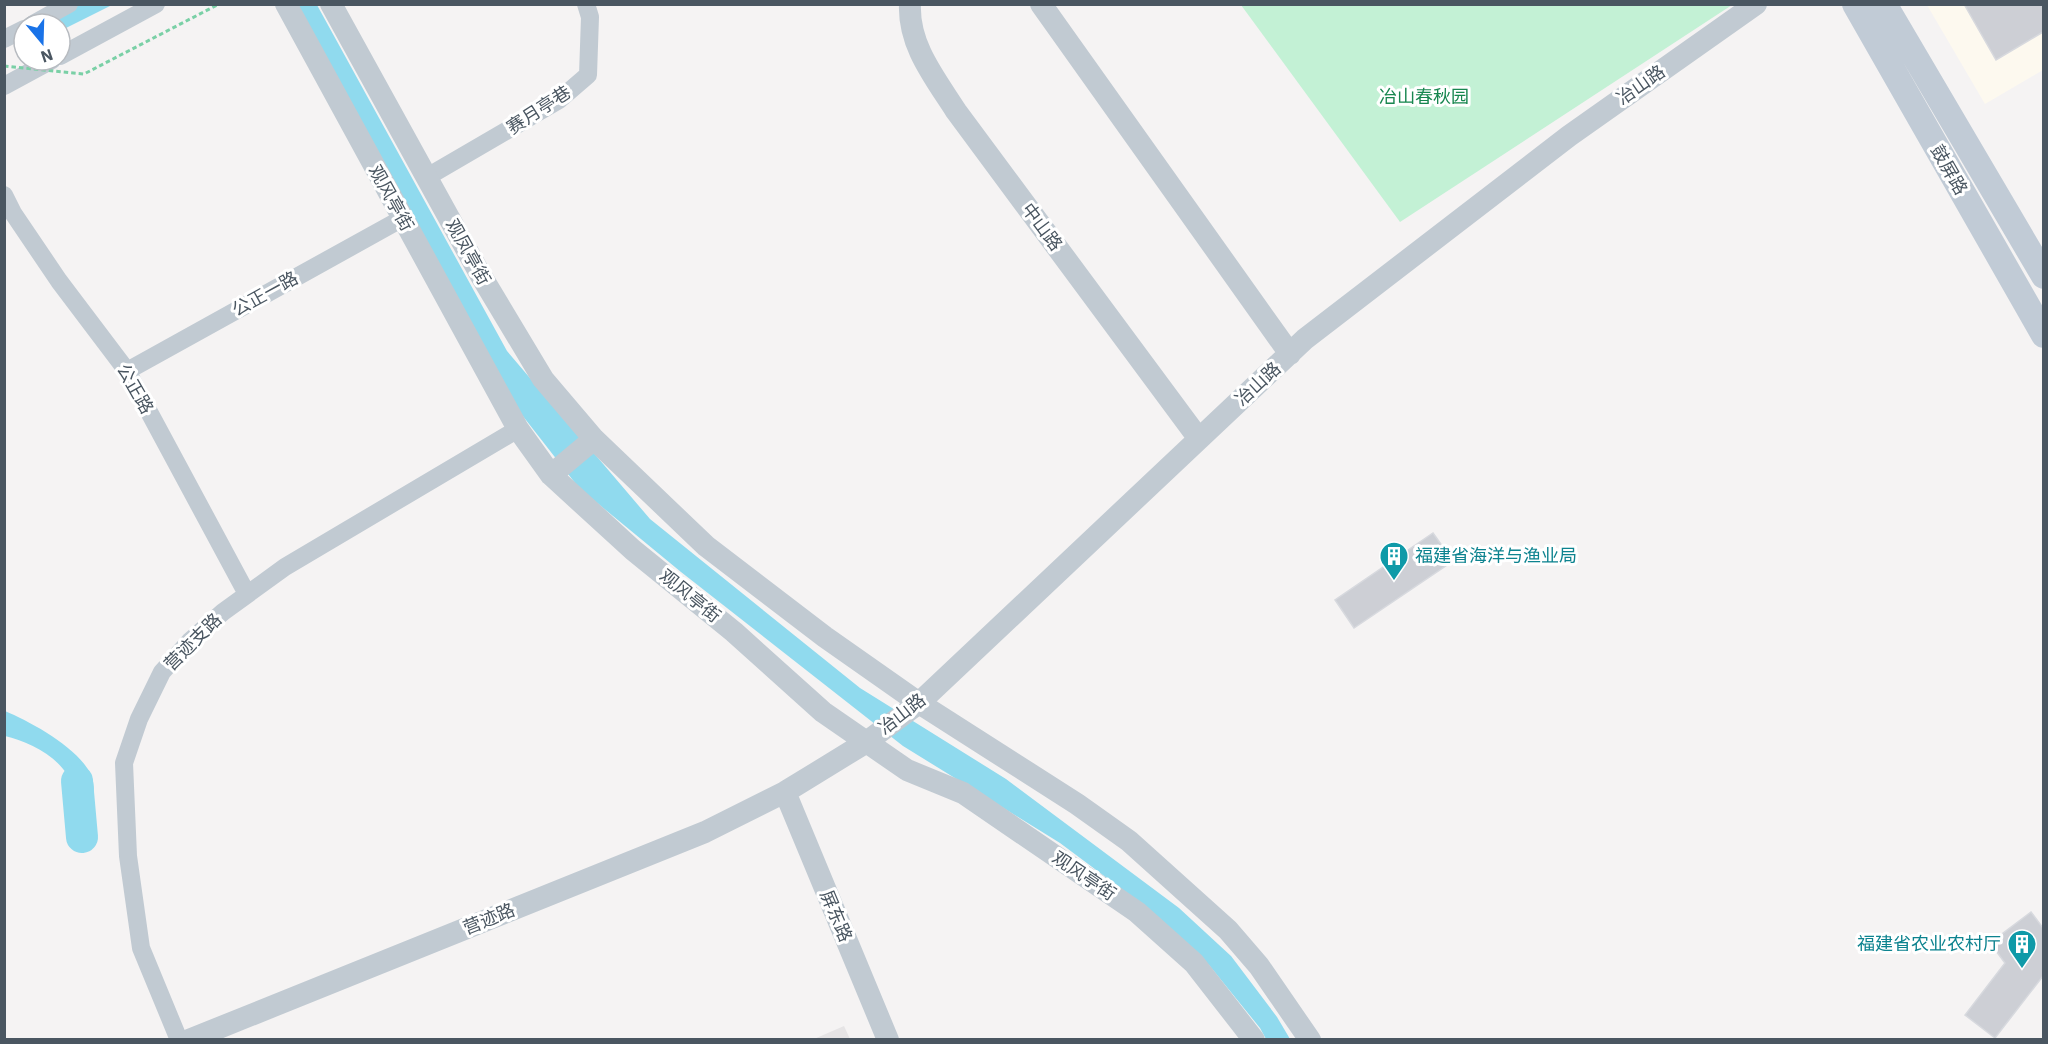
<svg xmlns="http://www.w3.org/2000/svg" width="2048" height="1044" font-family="'IBM Plex Sans','Noto Sans SC',sans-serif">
	<rect width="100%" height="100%" fill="#f5f3f3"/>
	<!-- commercial -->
	<path fill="#fdf9ef" d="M1927 5H2043V70L1985 104Z"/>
	<!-- education -->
	<path fill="#e6e4e5" d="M844 1026 850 1039H814Z"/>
	<!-- green -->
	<path fill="#c3f1d5" d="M1241 5H1732L1400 222Z"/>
	<!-- water -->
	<path fill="#90daee" d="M78 5H112L60 31V24H41Z
		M295 5H317L507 351 650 519 860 688 1006 779 1179 908 1231 956 1277 1017 1290 1039H1266L1260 1028 1209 965 1139 902 1060 843 903 746 681 572 579 488 515 406Z
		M5 711C31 722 79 748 91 775 97 788 92 808 91 822L70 823C70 812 73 800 72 789 68 760 30 742 5 736Z"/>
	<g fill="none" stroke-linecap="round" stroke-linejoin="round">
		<!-- river -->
		<path stroke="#90daee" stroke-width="32" d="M77 781 82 837"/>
	</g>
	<!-- building -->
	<path fill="#cdcfd5" stroke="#d7d9de" stroke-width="1.5" d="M1964 4H2043V32L1996 60Z
		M1433 533 1453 561 1354 628 1335 600Z
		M2031 912 2043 928V976L1995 1038 1965 1015 2005 963 1990 943Z"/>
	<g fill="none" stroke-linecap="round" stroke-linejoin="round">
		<!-- minor -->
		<path stroke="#c1cad2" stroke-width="18" d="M33 24 69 4
			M4 39 24 29
			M60 56 156 4
			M4 86 52 60
			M427 177 559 100 588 75 590 17 586 4
			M4 195 13 213 59 281 127 371 247 594
			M127 371 403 218
			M179 1040 141 948 128 856 124 763 139 719 162 672 190 641 223 612 285 567 518 429"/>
		<!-- tertiary -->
		<path stroke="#c1cad2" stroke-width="22" d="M286 4 518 429 551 475 633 550 734 632 823 712 907 770 963 793 1137 912 1194 963 1254 1040
			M331 4 480 274 543 379 594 439 706 546 825 637 919 703 1077 804 1129 841 1228 930 1259 966 1310 1040
			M910 4C908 45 935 78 956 111L1199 439
			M1041 4 1290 354
			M551 475 594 439
			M785 792 888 1040
			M189 1040 705 832 785 792 865 743 919 703 1305 339 1569 136 1756 4"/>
		<!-- secondary -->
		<path stroke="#c1cbd6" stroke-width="26" d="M1855 4 2044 335
			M1884 4 2044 276"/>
		<!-- path-bridge -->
		<path stroke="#7ad0a6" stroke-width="3" stroke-dasharray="4.5 3" stroke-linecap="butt" d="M4 66 84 74 219 4"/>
	</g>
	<!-- icons -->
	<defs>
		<g id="building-pin" transform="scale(1.5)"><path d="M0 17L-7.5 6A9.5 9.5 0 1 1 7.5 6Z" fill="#0f9aa8" stroke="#fff"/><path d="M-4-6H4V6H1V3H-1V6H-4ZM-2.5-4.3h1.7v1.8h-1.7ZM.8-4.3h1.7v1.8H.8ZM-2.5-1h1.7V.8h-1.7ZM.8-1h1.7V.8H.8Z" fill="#fff"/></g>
	</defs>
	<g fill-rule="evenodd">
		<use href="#building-pin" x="1394" y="556"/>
		<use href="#building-pin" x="2022" y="944"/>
	</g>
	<g text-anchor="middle" stroke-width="6" stroke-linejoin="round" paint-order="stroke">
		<!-- street labels -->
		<g font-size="18" fill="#4a5661" stroke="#fff">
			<text transform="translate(1641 85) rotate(-35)" y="6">冶山路</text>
			<text transform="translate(539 110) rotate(-33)" y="6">赛月亭巷</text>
			<text transform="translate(1949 170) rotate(60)" y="6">鼓屏路</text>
			<text transform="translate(391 198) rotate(61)" y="6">观风亭街</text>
			<text transform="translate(1042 227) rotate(53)" y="6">中山路</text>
			<text transform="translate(468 252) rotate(61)" y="6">观凤亭街</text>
			<text transform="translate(265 294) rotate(-29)" y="6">公正一路</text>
			<text transform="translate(1258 384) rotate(-43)" y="6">冶山路</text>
			<text transform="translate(135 389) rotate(60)" y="6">公正路</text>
			<text transform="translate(690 596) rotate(39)" y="6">观风亭街</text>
			<text transform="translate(193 642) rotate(-45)" y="6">营迹支路</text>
			<text transform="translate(902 714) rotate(-38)" y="6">冶山路</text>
			<text transform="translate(1084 876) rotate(34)" y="6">观风亭街</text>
			<text transform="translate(836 916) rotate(67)" y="6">屏东路</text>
			<text transform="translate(489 919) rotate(-22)" y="6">营迹路</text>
		</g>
		<!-- park labels -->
		<g font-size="18" fill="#17864f" stroke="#fff">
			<text x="1424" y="103">冶山春秋园</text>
		</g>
		<!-- culture labels -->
		<g font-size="18" fill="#0d838f" stroke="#fff" text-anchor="start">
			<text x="1415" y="562">福建省海洋与渔业局</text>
			<text x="2001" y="950" text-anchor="end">福建省农业农村厅</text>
		</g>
	</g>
	<!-- border -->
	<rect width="2048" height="1044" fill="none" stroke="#4a5661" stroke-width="12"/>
	<!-- north arrow -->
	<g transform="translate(42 42) rotate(161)"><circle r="28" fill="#ffffff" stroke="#b7bbc0" stroke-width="1.5"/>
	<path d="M0-4.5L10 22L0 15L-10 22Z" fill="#1a73e8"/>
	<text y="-9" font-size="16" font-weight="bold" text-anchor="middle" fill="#4a5661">N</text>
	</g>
</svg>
